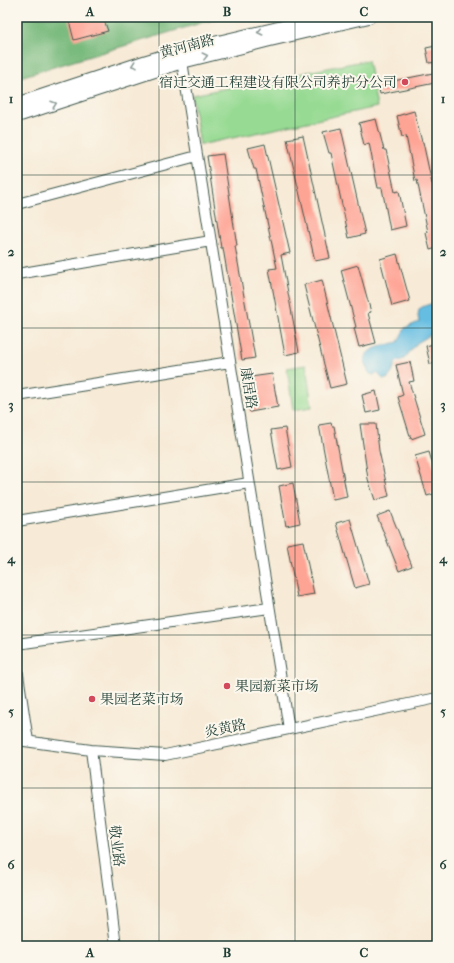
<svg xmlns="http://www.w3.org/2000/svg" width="454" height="963" font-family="'IM FELL French Canon','Noto Serif SC',serif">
	<rect width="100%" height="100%" fill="#fbf7ec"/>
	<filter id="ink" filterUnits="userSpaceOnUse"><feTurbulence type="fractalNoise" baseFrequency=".025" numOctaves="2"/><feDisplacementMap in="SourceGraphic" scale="8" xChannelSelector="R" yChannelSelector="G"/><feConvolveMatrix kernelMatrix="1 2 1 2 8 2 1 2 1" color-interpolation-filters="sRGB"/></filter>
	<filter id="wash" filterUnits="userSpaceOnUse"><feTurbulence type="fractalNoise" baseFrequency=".012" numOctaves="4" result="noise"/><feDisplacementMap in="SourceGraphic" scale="16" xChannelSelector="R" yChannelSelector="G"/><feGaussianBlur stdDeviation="0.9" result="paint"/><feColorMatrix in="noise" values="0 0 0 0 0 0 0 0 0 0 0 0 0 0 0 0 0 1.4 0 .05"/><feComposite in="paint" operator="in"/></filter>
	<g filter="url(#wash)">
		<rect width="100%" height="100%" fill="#f7ead6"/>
		<!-- green -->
		<path fill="#96da93" stroke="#5a8c64" d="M368 60 377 107 200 145 192 95Z
			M306 365 312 407 293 410 287 368Z"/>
		<!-- forest -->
		<path fill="#78ba7d" stroke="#4c7c58" d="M17 17H227L201 23 17 78Z"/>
		<!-- water -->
		<path fill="#65bde2" stroke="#427d8b" d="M437 302V331L417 343 404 359 396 362 392 373 387 379H383L377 373 373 375 369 373C368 370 366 367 365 364 360 348 388 345 398 342L405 328 419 322 418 316 419 309 424 306Z"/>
		<g id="blocks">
			<!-- building -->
			<path fill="#fea495" d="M68 17H103L108 31 74 40Z
				M436 46 437 62 429 63 426 48Z
				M433 73 435 83 380 94 378 84Z
				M414 111 422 142H423L432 184 435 183 437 195V248L430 250 426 233 428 232 417 180 415 181 406 136 402 137 397 116Z
				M376 119 384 150H386L395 192 399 191 406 226 390 230 382 188H378L369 143 364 145 359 123Z
				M341 128 365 234 349 238 331 153H329L323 132Z
				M303 136 330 258 315 261 287 139Z
				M265 144 290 253 281 255 299 352 285 355 269 269 277 268 256 169H254L248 148Z
				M223 154 237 246H235L255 358 242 360 223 248H221L207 156Z
				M397 254 410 301 392 306 380 259Z
				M358 265 371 312 368 313 376 343 359 347 354 328 356 327 341 270Z
				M322 280 347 384 330 388 304 285Z
				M437 343V363L430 364 426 346Z
				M410 362 414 381 409 382 425 434 411 439 398 397 403 395 396 365Z
				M272 374 278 407 250 412 247 396 254 395 251 377Z
				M376 391 380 410 366 413 362 395Z
				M331 423 332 426H334L347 497 333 500 319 425Z
				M360 424H376L379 451 389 496 375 500 368 479Z
				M285 428 292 467 278 470 271 430Z
				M429 452 437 478V493L427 496 415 456Z
				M293 483 300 523 286 526 279 486Z
				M390 511 412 566 399 571 377 516Z
				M350 519 369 584 355 588 336 523Z
				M303 541 314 594 297 597 287 544Z"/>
		</g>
	</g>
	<g filter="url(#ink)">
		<use href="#blocks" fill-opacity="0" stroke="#3f574c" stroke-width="1"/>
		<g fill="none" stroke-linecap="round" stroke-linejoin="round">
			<!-- minor casing -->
			<g stroke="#3f574c" stroke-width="12">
				<path id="minor" d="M181 55 289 729
					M17 204 197 156
					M17 274 211 241
					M17 396 230 362
					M17 521 249 483
					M17 644 269 608
					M17 668 28 741
					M17 740 91 750 165 755 437 698
					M91 750 116 946"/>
			</g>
			<!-- major casing -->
			<g stroke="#3f574c" stroke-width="14">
				<path id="major" d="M17 104 147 61 180 51 325 17
					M17 116 182 62 270 40 369 17"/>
			</g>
			<!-- minor -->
			<use href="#minor" stroke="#fff" stroke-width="10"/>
			<!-- major -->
			<use href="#major" stroke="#fff" stroke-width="12"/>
		</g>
		<!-- one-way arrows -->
		<defs><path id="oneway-chevron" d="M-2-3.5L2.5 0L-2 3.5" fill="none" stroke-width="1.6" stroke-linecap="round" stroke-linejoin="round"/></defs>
		<g stroke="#8f9e9a">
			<use href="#oneway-chevron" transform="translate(260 32) rotate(167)"/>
			<use href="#oneway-chevron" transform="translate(205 56) rotate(-14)"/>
			<use href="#oneway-chevron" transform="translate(134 65) rotate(161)"/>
			<use href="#oneway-chevron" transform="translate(54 104) rotate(-19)"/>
		</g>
	</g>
	<!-- grid -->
	<path fill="none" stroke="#1f3d34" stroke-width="1" stroke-opacity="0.55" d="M159 17V946M295 17V946M17 175H437M17 328H437M17 482H437M17 635H437M17 788H437"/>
	<!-- markers -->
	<g fill="#d1495b" stroke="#fbf7ec" stroke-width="1.5">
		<circle cx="405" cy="82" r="4"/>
		<circle cx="227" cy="686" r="4"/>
		<circle cx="92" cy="699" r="4"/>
	</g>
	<g text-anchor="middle" stroke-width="4" stroke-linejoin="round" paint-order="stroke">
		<!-- street labels -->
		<g font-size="14" fill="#1f3d34" stroke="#fbf7ec">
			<text transform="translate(187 46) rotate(-15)" y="5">黄河南路</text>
			<text transform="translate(249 388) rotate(81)" y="5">康居路</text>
			<text transform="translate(225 728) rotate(-12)" y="5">炎黄路</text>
			<text transform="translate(117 846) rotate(83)" y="5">敬业路</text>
		</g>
		<!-- poi labels -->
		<g font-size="14" fill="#1f3d34" stroke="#fbf7ec" text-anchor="start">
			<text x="397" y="87" text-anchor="end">宿迁交通工程建设有限公司养护分公司</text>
			<text x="235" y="691">果园新菜市场</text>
			<text x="100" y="704">果园老菜市场</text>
		</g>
	</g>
	<!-- margin -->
	<rect width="454" height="963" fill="none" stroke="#fbf7ec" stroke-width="44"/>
	<rect x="22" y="22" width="410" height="919" fill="none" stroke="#1f3d34" stroke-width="1.5"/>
	<g font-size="13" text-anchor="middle" font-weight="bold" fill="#1f3d34">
		<text x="90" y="16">A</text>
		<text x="227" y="16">B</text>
		<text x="364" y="16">C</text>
		<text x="11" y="103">1</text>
		<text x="443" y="103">1</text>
		<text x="11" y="256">2</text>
		<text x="443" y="256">2</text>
		<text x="11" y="409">3</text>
		<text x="443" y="409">3</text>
		<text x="11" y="563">4</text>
		<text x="443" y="563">4</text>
		<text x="11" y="716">5</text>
		<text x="443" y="716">5</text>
		<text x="11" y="869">6</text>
		<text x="443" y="869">6</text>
		<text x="90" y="957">A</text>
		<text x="227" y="957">B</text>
		<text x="364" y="957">C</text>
	</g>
</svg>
